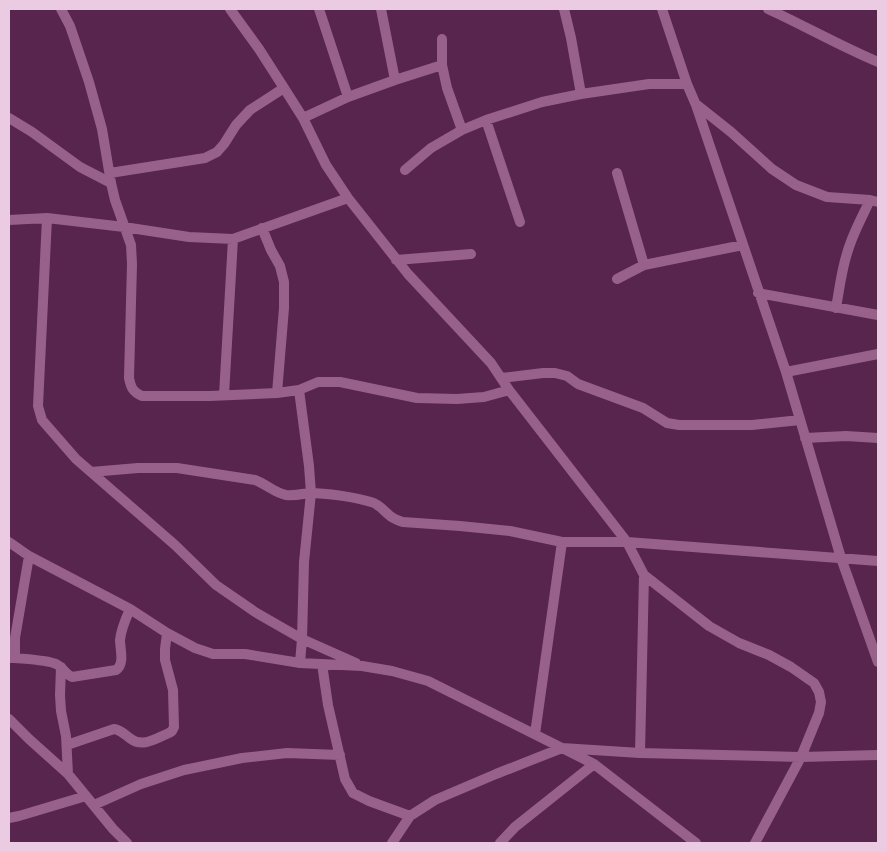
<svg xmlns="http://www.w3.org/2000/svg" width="887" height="852" font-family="'Sofia Sans Condensed',sans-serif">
	<rect width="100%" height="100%" fill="#57254d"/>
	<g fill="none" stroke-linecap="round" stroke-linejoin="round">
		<!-- minor -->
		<path stroke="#98618c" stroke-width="10" d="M61 9 70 26 89 82 102 129 111 183 115 200 131 245 132 264 129 378C131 388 133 392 142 396H210L277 393 299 390 318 382H340L417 398 457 399 484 397 509 390
			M230 9 259 49 284 88 303 118 326 165 348 198 408 274 491 363 509 390 627 542 878 561
			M319 9 348 97
			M381 9 395 80
			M564 9 571 38 581 94
			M662 9 687 84 696 105 786 372 841 558 878 662
			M768 9C805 26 840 46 878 62
			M442 39V65L447 88 462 130
			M697 105 731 132 772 169 796 185 827 197 870 200 878 202
			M9 118 32 132 80 167 111 183
			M303 118 348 97 395 80 442 65
			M486 120 520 222
			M405 170 431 148 462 130 486 120 542 102 581 94 649 84H687
			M110 173 205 158 217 152 224 144 236 125 250 110 284 88
			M617 173 644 265
			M47 218 38 406 42 420 76 459 175 545 216 585 255 612 302 639 356 663
			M9 220 47 218 124 227 189 237 233 239 348 198
			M262 228 271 250 280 266 284 282V308L277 393
			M396 260 471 254
			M617 279 644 265 743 245
			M758 293 878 315
			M836 308C840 285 843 261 852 239 857 226 864 213 870 200
			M786 372 878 354
			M501 378 543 373H555L567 376 578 384 643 408 667 423 679 425H752L800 420
			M299 390 309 466 311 493 304 562 302 639 300 663
			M224 395 233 239
			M805 438 846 436 878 438
			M91 472 138 468H177L255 480C266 484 275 493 286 495 294 496 302 494 309 493 327 493 354 497 371 502 379 504 383 510 389 515 393 519 397 520 403 522L460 526 510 531 562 542H627L644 575 640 753
			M9 542 29 556 130 609 167 633 195 648 213 654H245L300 663 362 666 392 671 428 681 594 764 696 843
			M644 575 709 626 739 643 769 655 791 667 814 683 819 692 821 702 819 713 801 757 755 843
			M10 658H15V638L29 556
			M15 658C25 659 48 660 56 664 63 667 65 674 72 677L116 670C125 664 120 649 120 640 121 629 126 618 130 609
			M322 664 328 705 345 779 353 793 369 801 410 816
			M61 667 60 695 61 711 66 736 68 774
			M9 719 29 739 68 774 113 829 127 843
			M535 734 562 542
			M67 745 114 729C121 730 125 735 131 739 143 748 157 738 169 733L172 731 174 727 173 690 165 660V649L167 633
			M94 805 141 784 184 770 242 758 287 753 340 755
			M9 818 19 816 86 796
			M392 843 410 816 435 800 496 774 562 748 640 753 801 757 878 755
			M500 843 515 827 594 764"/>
	</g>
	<!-- border -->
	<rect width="887" height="852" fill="none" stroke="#eacbe2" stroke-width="20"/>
</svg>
